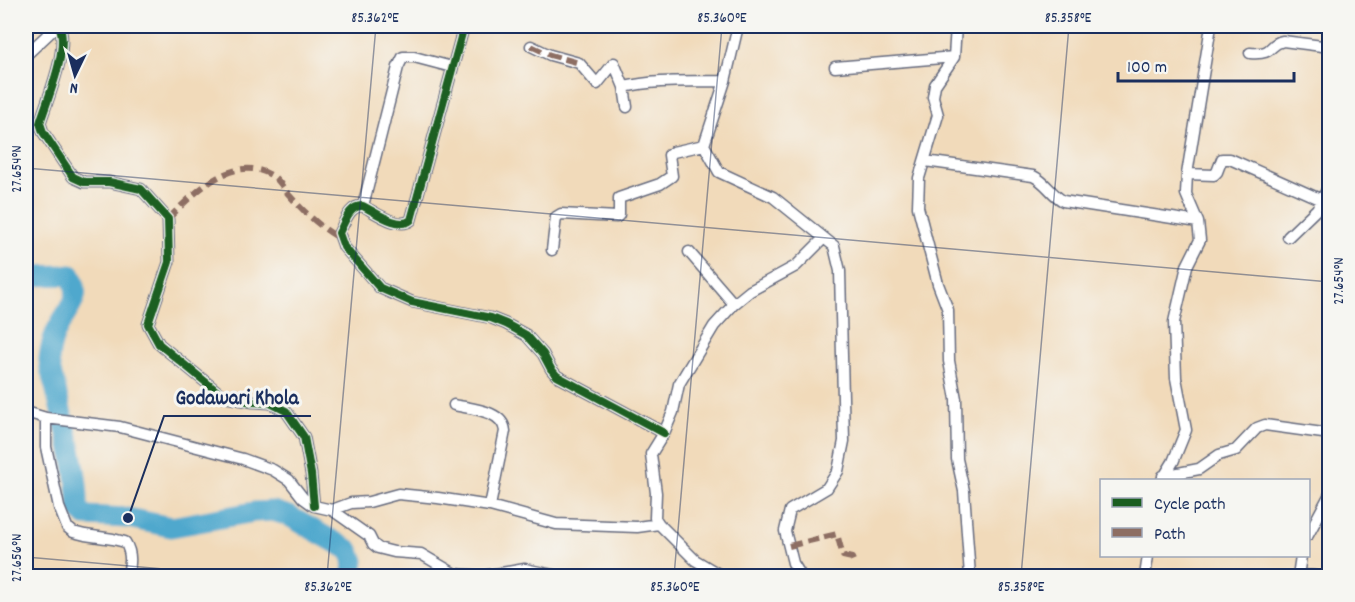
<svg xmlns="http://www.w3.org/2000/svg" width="1355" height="602" font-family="Dekko,sans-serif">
	<rect width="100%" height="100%" fill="#f6f6f2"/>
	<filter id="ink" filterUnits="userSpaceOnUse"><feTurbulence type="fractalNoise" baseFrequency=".0167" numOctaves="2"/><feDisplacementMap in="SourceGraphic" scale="12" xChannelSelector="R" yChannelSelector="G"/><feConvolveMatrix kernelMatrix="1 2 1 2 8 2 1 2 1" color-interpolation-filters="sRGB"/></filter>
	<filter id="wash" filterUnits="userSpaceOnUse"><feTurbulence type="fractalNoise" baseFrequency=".008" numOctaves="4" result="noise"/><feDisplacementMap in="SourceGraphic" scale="24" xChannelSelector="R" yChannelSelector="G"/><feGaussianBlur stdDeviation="1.35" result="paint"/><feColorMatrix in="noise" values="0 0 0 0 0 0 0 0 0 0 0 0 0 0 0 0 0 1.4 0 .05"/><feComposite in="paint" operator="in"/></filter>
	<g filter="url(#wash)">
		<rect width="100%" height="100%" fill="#f1daba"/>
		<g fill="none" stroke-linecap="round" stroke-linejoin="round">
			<!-- river -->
			<path stroke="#50a8cd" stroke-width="21" d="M26 276 71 275C82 299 71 304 60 324 54 334 50 348 49 359 49 370 55 384 57 395 66 432 79 470 78 508L85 516 128 518 171 527 254 512 273 511 289 516 349 550 354 561 351 576"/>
		</g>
	</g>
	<g filter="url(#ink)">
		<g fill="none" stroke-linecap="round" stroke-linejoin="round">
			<!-- street casing -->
			<g stroke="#666b7e" stroke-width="13">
				<path id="street" d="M59 26C70 47 47 100 40 123L43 132 73 177 84 182H109L141 189 168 219 169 262 148 324 159 344 224 397 253 402 270 403 286 411 304 437 311 474 314 506
					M464 26 411 220C399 230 375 212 363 206 349 205 345 222 339 233L344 247 380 288 412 302 491 318 506 324 526 335 543 354 551 369 557 376 664 433
					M738 26 725 81 704 145 719 172 773 197 834 246 840 271 844 441 838 471 827 488 790 510 785 531 793 563 801 576
					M956 26 954 57 935 85 933 97 938 115 919 178 918 207 938 284 948 310 949 361 956 399 957 459 964 491 970 576
					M531 46 550 55 579 63 597 84 614 63 624 87
					M1250 53C1276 55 1267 44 1283 41L1330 47
					M26 55 57 26
					M835 67 954 57
					M627 107 624 87C657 79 691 82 725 81
					M925 161 1033 176C1046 182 1051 194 1063 201L1198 222
					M1187 174 1214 175 1217 172 1222 159H1230L1322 200
					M363 206 398 67 403 57H414L452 67
					M1288 237 1317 209 1330 184
					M552 250 556 217 561 214 617 217 619 215V198L660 184 672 176 669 155 673 152 704 145
					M689 252 734 304
					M454 405C471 409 503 410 505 431L490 506
					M26 412 46 418V447L59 507 67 527 73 532 85 535 113 539 125 542C132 553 131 565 127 576
					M46 418 120 427 243 459 273 470 289 480 303 498 314 506 332 510 351 503 369 502 398 494 438 498 490 506 556 524 637 527 659 524
					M1163 476 1199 469 1219 455 1236 450 1257 428 1265 425 1330 434
					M1162 480 1173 462 1186 430 1176 378 1174 322 1187 266 1200 240 1198 222 1186 194 1187 174 1211 26
					M332 510 369 536 373 544 378 548 394 552 421 554 455 574 483 576 525 569 558 576
					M1308 535 1330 494
					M1297 574 1315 576
					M722 576 695 560 659 524 655 518 656 493 651 454 664 433 673 412 679 384 714 326 734 304 750 291 796 266 824 238
					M1145 576 1148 556
					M1298 576 1301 556"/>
			</g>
			<!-- street -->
			<use href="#street" stroke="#fff" stroke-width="10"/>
			<!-- quiet -->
			<path stroke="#8d6e63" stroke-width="6" stroke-dasharray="12 6" stroke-linecap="butt" d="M531 46 550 55 579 63
				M168 219C193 194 232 153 271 175 279 179 284 190 290 196 304 212 320 227 339 238
				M789 546 837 534 843 556 852 558 855 566
				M505 576 507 572"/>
			<!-- cycleway casing -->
			<g stroke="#f6f6f2" stroke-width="11">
				<path id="cycleway" d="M59 26C70 47 47 100 40 123L43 132 73 177 84 182H109L141 189 168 219 169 262 148 324 159 344 224 397 253 402 270 403 286 411 304 437 311 474 314 506
					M464 26 411 220C399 230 375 212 363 206 349 205 345 222 339 233L344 247 380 288 412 302 491 318 506 324 526 335 543 354 551 369 557 376 664 433"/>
			</g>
			<!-- cycleway -->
			<use href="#cycleway" stroke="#1b5e20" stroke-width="8"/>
		</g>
	</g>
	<!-- ticks -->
	<path fill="none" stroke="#1b2f5e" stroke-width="1.5" stroke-opacity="0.45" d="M26 63 29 26M26 168 1330 282M26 557 244 576M327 576 376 26M674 576 722 26M1021 576 1069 26"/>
	<!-- callouts -->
	<path fill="none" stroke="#1b2f5e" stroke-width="2" d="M128 518L164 416H311"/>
	<circle fill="#1b2f5e" stroke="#f6f6f2" stroke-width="2" cx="128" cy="518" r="6"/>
	<g font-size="21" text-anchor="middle" font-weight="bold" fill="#1b2f5e" stroke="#f6f6f2" stroke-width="6" stroke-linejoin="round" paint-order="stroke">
		<text x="237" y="404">Godawari Khola</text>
	</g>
	<!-- margin -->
	<rect width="1355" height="602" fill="none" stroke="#f6f6f2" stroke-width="66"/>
	<!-- legend -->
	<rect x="1100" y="479" width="210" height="78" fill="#f6f6f2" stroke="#9ea6b7" stroke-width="1.5"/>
	<rect x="1112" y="498" width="30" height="9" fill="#1b5e20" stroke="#9ea6b7" stroke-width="1.5"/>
	<text x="1154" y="509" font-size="18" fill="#1b2f5e">Cycle path</text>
	<rect x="1112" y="528" width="30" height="9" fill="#8d6e63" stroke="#9ea6b7" stroke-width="1.5"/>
	<text x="1154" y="539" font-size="18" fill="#1b2f5e">Path</text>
	<!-- north arrow -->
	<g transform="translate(75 75) rotate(185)" stroke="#f6f6f2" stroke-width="4.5" paint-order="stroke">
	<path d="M0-4.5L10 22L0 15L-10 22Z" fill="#1b2f5e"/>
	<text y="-9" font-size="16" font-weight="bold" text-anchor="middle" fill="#1b2f5e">N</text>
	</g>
	<!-- scale -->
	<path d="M1118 72v9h176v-9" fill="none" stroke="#1b2f5e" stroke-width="3"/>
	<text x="1127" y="72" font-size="18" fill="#1b2f5e" stroke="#f6f6f2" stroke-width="4.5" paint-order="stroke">100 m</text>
	<rect x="33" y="33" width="1289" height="536" fill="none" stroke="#1b2f5e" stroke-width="2"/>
	<g font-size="15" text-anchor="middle" fill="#1b2f5e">
		<text x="375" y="22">85.362°E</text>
		<text x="722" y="22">85.360°E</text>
		<text x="1068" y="22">85.358°E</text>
		<text transform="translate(16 169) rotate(-90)" y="5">27.654°N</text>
		<text transform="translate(1338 281) rotate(-90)" y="5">27.654°N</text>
		<text transform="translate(16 558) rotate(-90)" y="5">27.656°N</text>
		<text x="328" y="591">85.362°E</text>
		<text x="675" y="591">85.360°E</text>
		<text x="1021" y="591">85.358°E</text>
	</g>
</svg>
